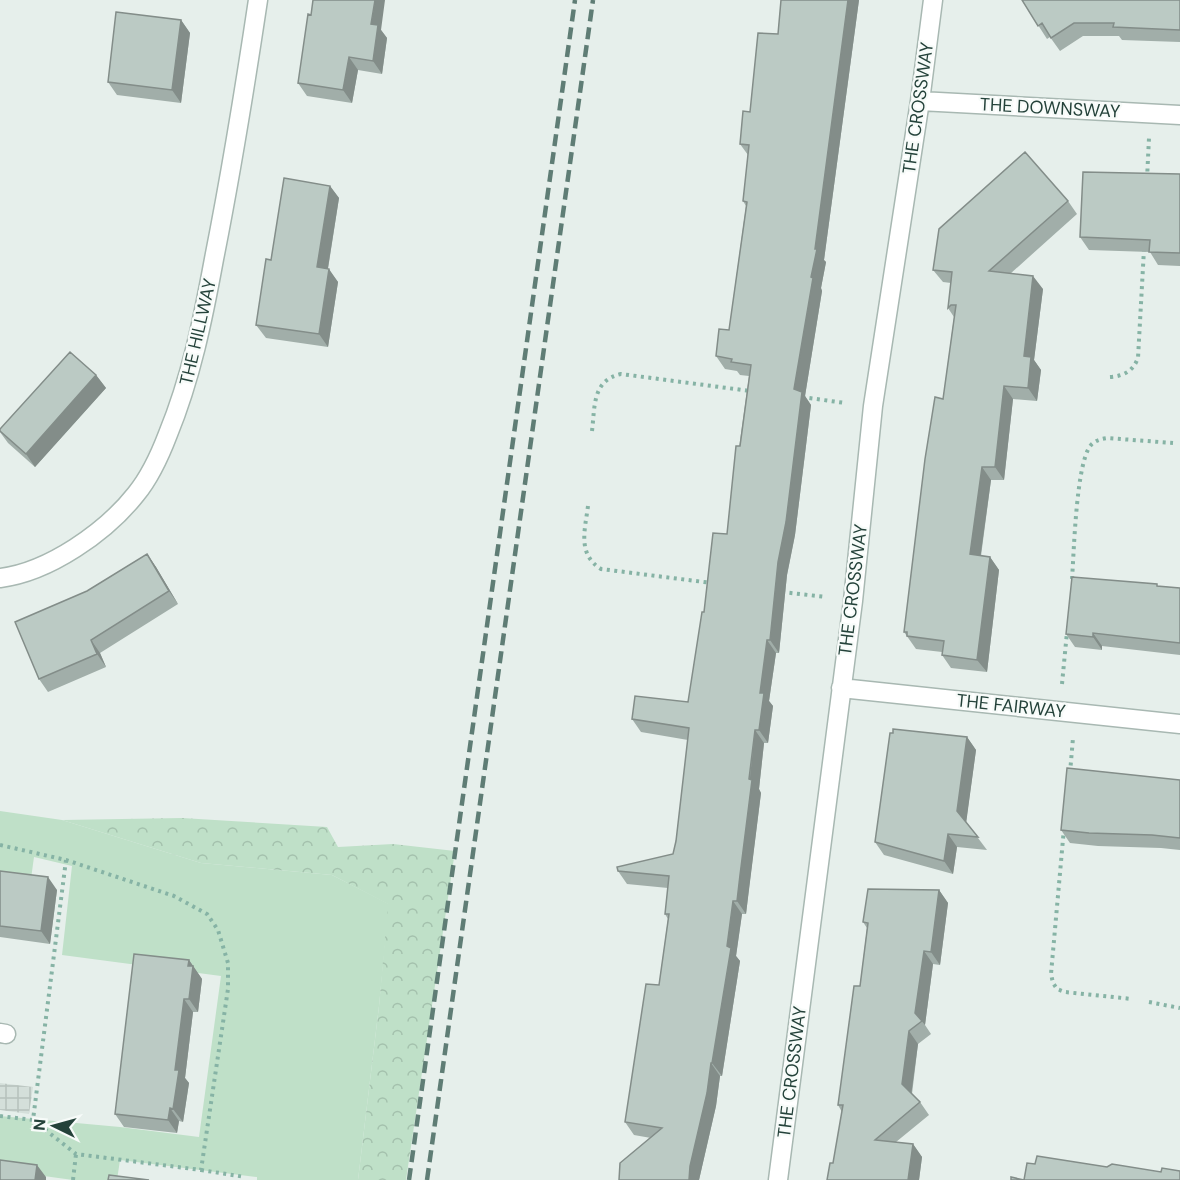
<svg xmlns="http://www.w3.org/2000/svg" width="1180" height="1180" font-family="'DM Sans',sans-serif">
	<defs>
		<pattern id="industrial-grid" width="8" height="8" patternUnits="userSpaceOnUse" patternTransform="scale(1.5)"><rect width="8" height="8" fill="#d4dfda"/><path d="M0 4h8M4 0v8" fill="none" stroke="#b6c1bc"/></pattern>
		<pattern id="forest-crowns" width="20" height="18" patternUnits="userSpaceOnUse" patternTransform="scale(1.5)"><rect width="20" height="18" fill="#bfe0c8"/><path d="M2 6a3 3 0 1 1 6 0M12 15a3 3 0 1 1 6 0" fill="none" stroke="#a4c1ad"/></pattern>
	</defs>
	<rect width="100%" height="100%" fill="#e6efeb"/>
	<!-- industrial -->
	<path fill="url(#industrial-grid)" d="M0 1083 33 1087 29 1114 0 1110Z"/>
	<!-- green -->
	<path fill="#bfe0c8" d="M0 811 62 820 201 863 332 875 389 904 379 1006 358 1180H257V1177L120 1160 117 1180H73L0 1170V1116L120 1127 199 1137 221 976 62 955 72 866 34 857 30 886 0 882Z"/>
	<!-- forest -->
	<path fill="url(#forest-crowns)" d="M182 818 327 827 338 847 393 844 455 851 406 1180H358L379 1006 388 904 332 875 201 863 62 820Z"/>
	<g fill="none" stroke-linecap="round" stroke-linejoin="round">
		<!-- street casing -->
		<g stroke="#a8b8b2" stroke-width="21">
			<path id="street" d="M920 101 1180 115
				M0 578C49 572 106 532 136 494 150 477 160 455 168 434 191 378 203 319 214 259 231 173 245 87 258 0
				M841 688 1180 724
				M0 1033 6 1034
				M778 1180 853 601 873 406 920 101 933 0"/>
		</g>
		<!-- path -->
		<path stroke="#86b3a5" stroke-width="4" stroke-dasharray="3 4.5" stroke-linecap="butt" d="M1147 179 1149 138
			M1110 377C1124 376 1133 371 1138 358L1144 249
			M802 397 845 403
			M592 431C595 407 592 380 621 374L750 391
			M588 506C585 530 577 554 601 569L712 583
			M1072 579C1074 553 1076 462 1091 445 1096 440 1101 439 1107 438L1173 443
			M782 592 826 597
			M1062 684 1067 632
			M1070 773 1073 738
			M1064 828 1051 974 1053 983 1057 989 1065 992 1132 999
			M0 845 66 860 33 1120 0 1116
			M1149 1002 1180 1008
			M33 1120 76 1154 201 1170 228 989V963L218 930 207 914 174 896 66 860
			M201 1170 245 1177
			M73 1180 76 1154"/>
		<!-- street -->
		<use href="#street" stroke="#fff" stroke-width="18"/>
		<!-- rail -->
		<path stroke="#5f7d75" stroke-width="4.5" stroke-dasharray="12 6" stroke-linecap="butt" d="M409 1180 575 0
			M427 1180 593 0"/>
	</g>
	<!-- wall -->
	<path fill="#a1aea9" d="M781 0H859L824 260 826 262 821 288 822 291 805 396 811 405 795 535 787 575 779 653H776L769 701 773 706 768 743H764L759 789 761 793 749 888 746 914H742L736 956 740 961 722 1076H720L716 1106 699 1180H619L651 1138 634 1135 625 1122 659 985 668 919 665 914 668 888 627 884 618 871 673 854 676 841 688 740 641 732 632 719 688 702 704 612 727 534 749 376 740 375 737 371 725 369 716 356 729 330 746 206 743 201 748 155 740 144 778 34Z
		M1022 0H1180V42L1122 40 1119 36H1083L1060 51 1050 37 1047 39Z
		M181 20 190 33 181 103 117 95 108 82Z
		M381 30 387 38 382 74 358 70 352 103 307 96 298 83Z
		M1180 174V266L1158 265 1150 252 1089 250 1080 237Z
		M330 186 339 198 328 269 338 282 328 347 266 338 256 325 271 260Z
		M1068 201 1077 214 1010 274 1043 289 1034 360 1041 370 1037 401 1013 399 1004 480H991L981 556 990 557 999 570 987 672 951 668 942 655V652L916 649 904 632 943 399 954 317 948 308 951 283 943 282 933 270Z
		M96 375 106 388 35 467 8 443 0 432V429Z
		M147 554 156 567 178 604 100 653 106 667 48 692 39 679 87 591Z
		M1159 586 1180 588V655L1102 646V650L1075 647 1066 634Z
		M967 737 976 750 966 822 987 850 957 847 953 874 884 855 875 842Z
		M1180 780V850L1161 848 1098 846 1070 843 1061 830Z
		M0 871 57 890 50 944 0 937Z
		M939 890 948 903 940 965 933 964 925 1025 931 1034 918 1044 912 1094 920 1102 929 1115 896 1142 913 1144 922 1157 919 1180H827L833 1163 842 1112 838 1105 860 986 867 928 863 922Z
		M189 960 202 979 198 1012H193L185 1078 189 1083 183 1122 179 1121 177 1133 124 1127 115 1114Z"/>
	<!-- shaded-wall -->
	<path fill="#838d89" d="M375 0H385L381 30 387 38 382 74 373 61 371 24Z
		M848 0H859L824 260 826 262 821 288 822 291 805 396 811 405 795 535 787 575 779 653 770 640 794 389 811 277Z
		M181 20 190 33 181 103 172 90Z
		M349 57 358 70 352 103 343 90Z
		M330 186 339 198 326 280 317 267Z
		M329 269 338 282 328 347 319 334Z
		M1033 276 1043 289 1034 360 1041 370 1037 401 1028 388 1024 356Z
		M96 375 106 388 35 467 26 454Z
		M1004 386 1013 399 1004 480 995 467Z
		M982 467 991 480 979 567 970 554Z
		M147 554 156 567 178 604 169 591Z
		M990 557 999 570 987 672 977 660Z
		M1093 633 1102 646V650L1093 637Z
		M91 640 100 653 106 667 97 654Z
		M767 640 776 653 769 701 773 706 768 743 759 730 760 693Z
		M755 730 764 743 759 789 761 793 746 914 737 901Z
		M967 737 976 750 966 824 957 811Z
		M948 834 957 847 953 874 944 861Z
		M48 877 57 890 50 944 41 931Z
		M939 890 948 903 940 965 931 952Z
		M733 901 742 914 736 956 740 961 722 1076 712 1063Z
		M924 951 933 964 925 1025 915 1013Z
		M189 960 202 979 198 1012 189 999Z
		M184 999 193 1012 185 1078 189 1083 183 1122 173 1109 175 1070Z
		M909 1031 918 1044 911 1096 902 1084Z
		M711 1063 720 1076 716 1106 699 1180H689L690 1166Z
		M170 1108 179 1121 177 1133 168 1120Z
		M913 1144 922 1157 919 1180H908Z
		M37 1165 46 1177V1180H35Z"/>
	<!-- building -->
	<path fill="#bbcac4" stroke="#838d89" stroke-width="1.5" d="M313 0H375L371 24 378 25 373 61 349 57 343 90 298 83 308 14 311 15Z
		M781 0H848L815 249H817L811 277 813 278 794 389 802 392 786 522 778 562 770 640H767L760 693H764L759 730H755L749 779 752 780 740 875 737 901H733L727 946 731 948 712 1063H711L707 1093 690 1166 689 1180H619L620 1163 662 1128 625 1122 646 984 659 985 669 914H665L669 876 618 871 617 867 673 854 676 841 689 728 632 719 635 696 688 702 702 612H704L713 533 727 534 736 446H740L751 365 731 362 732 359 716 356 719 329 729 330 747 202 743 201 749 145 740 144 743 111 750 112 758 33 778 34Z
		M1022 0H1180V30L1113 27 1114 23H1074L1051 38 1042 23 1038 26Z
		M116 12 181 20 172 90 108 82Z
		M1025 152 1068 201 989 271 1033 276 1024 356 1031 357 1028 388 1004 386 995 467H982L970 554 990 557 977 660 942 655 944 641 907 636V632H904L925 459 935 397 943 399 956 305H951L948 308 952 272 933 270 939 229Z
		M1083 172 1180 174V253L1149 252 1150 240 1080 237Z
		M284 178 330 186 317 267 329 269 319 334 256 325 266 259 271 260Z
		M70 352 96 375 26 454 0 431V429Z
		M147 554 169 591 91 640 97 654 39 679 15 622 87 591Z
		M1072 577 1157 584V586L1180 588V643L1093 633V637L1066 634Z
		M893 729 967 737 957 811 978 837 948 834 944 861 875 842 890 733H893Z
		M1067 768 1180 780V838L1152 835 1089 833 1061 830Z
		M0 871 48 877 41 931 0 926Z
		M868 889 939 890 931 952 924 951 915 1013 922 1021 909 1031 902 1084 920 1102 875 1140 913 1144 908 1180H827L830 1163H833L843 1105H838L854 986H860L868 923 863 922Z
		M134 954 189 960 188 966H193L189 999H184L175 1070H179L173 1109 170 1108 168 1120 115 1114Z
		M1037 1156 1107 1167 1112 1164 1161 1172 1162 1168 1180 1171V1180H1011V1177L1024 1180 1027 1163 1035 1164Z
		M0 1160 37 1165 35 1180H0Z
		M109 1175 149 1180H108Z"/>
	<g text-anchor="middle" stroke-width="4.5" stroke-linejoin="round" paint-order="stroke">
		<!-- street labels -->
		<g font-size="18" fill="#24423a" stroke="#f7fbf9">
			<text transform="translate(918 108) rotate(-82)" y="6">THE CROSSWAY</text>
			<text transform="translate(1050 108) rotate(3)" y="6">THE DOWNSWAY</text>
			<text transform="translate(198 332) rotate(-77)" y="6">THE HILLWAY</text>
			<text transform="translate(853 590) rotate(-83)" y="6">THE CROSSWAY</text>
			<text transform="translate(1011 706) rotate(6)" y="6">THE FAIRWAY</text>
			<text transform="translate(792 1072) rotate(-83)" y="6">THE CROSSWAY</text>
		</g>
	</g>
	<!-- north arrow -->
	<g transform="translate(54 1126) rotate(275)" stroke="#f7fbf9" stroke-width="4.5" paint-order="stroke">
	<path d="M0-4.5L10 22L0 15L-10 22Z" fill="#24423a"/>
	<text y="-9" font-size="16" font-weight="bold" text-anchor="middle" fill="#24423a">N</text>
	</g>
</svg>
